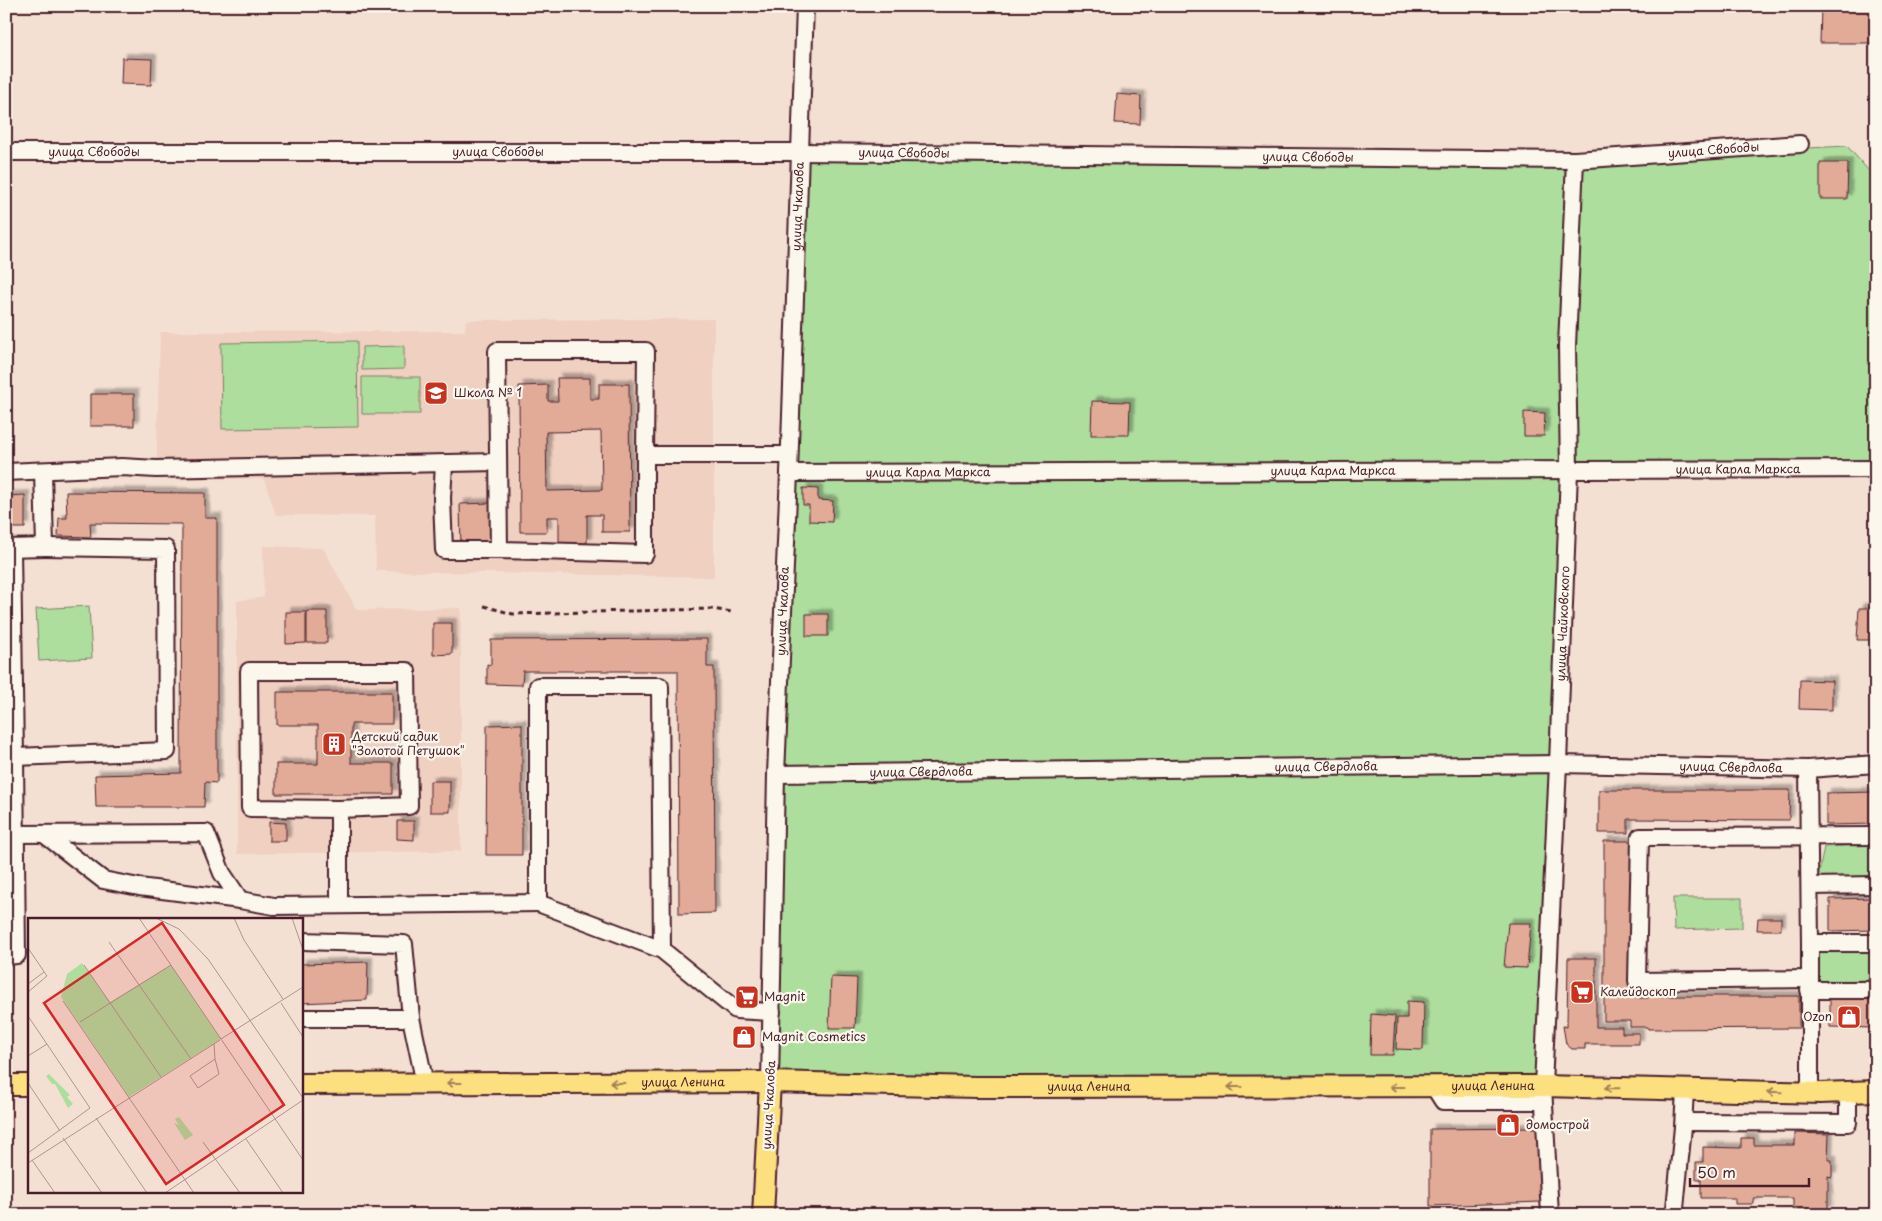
<svg xmlns="http://www.w3.org/2000/svg" width="1882" height="1221" font-family="'Playpen Sans',sans-serif">
	<defs>
		<filter id="shadow"><feDropShadow dx="4.5" dy="-4.5" stdDeviation="1" flood-color="#0004"/></filter>
	</defs>
	<rect width="100%" height="100%" fill="#f4e0d3"/>
	<filter id="ink" filterUnits="userSpaceOnUse"><feTurbulence type="fractalNoise" baseFrequency=".02" numOctaves="2"/><feDisplacementMap in="SourceGraphic" scale="10" xChannelSelector="R" yChannelSelector="G"/><feConvolveMatrix kernelMatrix="1 2 1 2 8 2 1 2 1" color-interpolation-filters="sRGB"/></filter>
	<g filter="url(#ink)">
		<!-- built -->
		<path fill="#efd0c1" d="M714 319V577L376 571 375 516 276 515 264 479H156L160 332 465 331 466 320Z
			M263 546 323 548 357 610 461 608V851L237 854V601L264 597Z"/>
		<!-- green -->
		<path fill="#aede9e" stroke="#7c7e64" d="M1847 146 1876 179V469L1569 471 1543 1086 770 1082 800 152 1575 160Z
			M357 341 358 427 222 429 221 343Z
			M404 346V369L362 370V347Z
			M362 377H420V414H362Z
			M89 606 92 658 39 661 36 609Z
			M1876 844V877L1818 878 1824 847Z
			M1673 898H1742V928L1674 930Z
			M1876 948V980L1818 981V949Z"/>
		<!-- building -->
		<path fill="#e2ab98" stroke="#4a1f2b" fill-rule="evenodd" filter="url(#shadow)" d="M1821 6H1876V43H1820Z
			M122 58 152 59 151 85 121 84Z
			M1117 94 1141 96 1140 124 1115 123Z
			M1820 163H1848L1847 199H1820Z
			M557 378H590V399H599V384H629L630 532H602V515H587V543H559V517H547V532H520L519 386 548 385V401H558ZM601 431 602 490 547 491 546 432Z
			M90 394H134V426H90Z
			M1092 401 1130 402 1129 435H1091Z
			M1524 412 1545 413 1544 436H1524Z
			M803 488 818 489V500L833 501 832 522 809 521V505H803Z
			M66 492 205 493V518H217V783L205 782 204 807H96L95 775 181 773 182 524 90 523 91 537 58 536 59 518H67Z
			M25 495V528H6V496Z
			M491 503V548H461L460 504Z
			M1859 608H1876V640H1857Z
			M307 611H327V643H307Z
			M286 612H306V643L286 644Z
			M806 614H828V636H806Z
			M433 623H452V654L433 655Z
			M707 639V667H714L715 913 679 914 678 671H523L522 685 487 684V664L491 665V640Z
			M1800 680 1832 681V710L1799 709Z
			M277 692H392V724H351V763H393V794H276V764H318V725H277Z
			M522 724V855H486L487 725Z
			M430 781H450V812H430Z
			M1599 790H1790L1789 820 1628 819V833H1599Z
			M1876 792V824L1826 825V793Z
			M397 821H414V840L397 839Z
			M269 822 286 823V841H269Z
			M1604 841H1634V998H1648V996H1799V1028L1648 1029V1027H1630V1021H1604Z
			M1876 898V930L1830 931V899Z
			M1758 918H1781V930H1757Z
			M1508 923H1531L1527 968 1504 967Z
			M1568 958H1596V1027H1622V1033H1639V1044H1585V1049H1572L1566 1044 1563 1026 1567 1027Z
			M368 962 367 1000 301 1003V964Z
			M831 977 857 978 855 1028H829Z
			M1830 999H1876V1028L1830 1027Z
			M1407 1001 1424 1002 1423 1050 1396 1049 1397 1018H1407Z
			M1371 1014 1395 1016 1393 1055H1370Z
			M1539 1128 1541 1202 1430 1206V1129Z
			M1795 1133 1829 1134 1828 1160H1832V1177L1828 1176V1210H1793V1198H1754V1204H1735V1198H1701V1179H1696V1162H1703V1147L1741 1148V1138H1754V1145H1795Z"/>
		<g fill="none" stroke-linecap="round" stroke-linejoin="round">
			<!-- minor casing -->
			<g stroke="#4a1f2b" stroke-width="20">
				<g id="minor">
					<path id="s1" d="M6 152H800L1575 160 1800 144"/>
					<path d="M645 455 646 351H497L499 550 645 554V455H789"/>
					<path d="M444 464 442 498 444 550H499"/>
					<path d="M6 472 122 467 156 469 498 462"/>
					<path id="s2" d="M789 473 1876 469"/>
					<path d="M6 548 45 547 43 471"/>
					<path d="M12 548 15 757 167 751 166 549 45 547"/>
					<path d="M1808 769 1810 943"/>
					<path id="s3" d="M776 774 1558 764 1808 769 1876 764"/>
					<path d="M339 809 250 808 249 671H407L409 806 339 809V905"/>
					<path d="M15 834 206 833 222 873 240 900 274 906 538 903"/>
					<path d="M44 834 103 880 139 887 240 900"/>
					<path d="M1810 886 1876 885"/>
					<path d="M301 941 404 944 411 1018 425 1084"/>
					<path d="M662 950 538 903V686H660L662 950 736 1010 772 1012"/>
					<path d="M6 956 17 955 15 757"/>
					<path d="M1809 979 1637 981 1640 837 1876 836"/>
					<path d="M1809 990H1876"/>
					<path d="M301 1018H411"/>
					<path id="s4" d="M770 1082 776 774 789 473 805 6"/>
					<path d="M1434 1087 1443 1101H1543"/>
					<path d="M1810 1093V943H1876"/>
					<path d="M1684 1122 1848 1123V1092"/>
					<path id="s5" d="M1550 1215 1543 1086 1558 764 1569 471 1567 346 1575 160"/>
					<path d="M1676 1215 1675 1208 1683 1127 1685 1090"/>
				</g>
			</g>
			<!-- major casing -->
			<g stroke="#4a1f2b" stroke-width="24">
				<g id="major">
					<path id="s6" d="M301 1084 770 1082 976 1087 1543 1086 1820 1093 1876 1091"/>
					<path d="M6 1085H29"/>
					<path d="M763 1215 770 1082"/>
				</g>
			</g>
			<!-- path -->
			<path stroke="#4a1f2b" stroke-width="3" stroke-dasharray="5 4" stroke-linecap="butt" d="M484 606 513 614 711 609 733 612
				M1873 1151 1876 1207"/>
			<!-- minor -->
			<use href="#minor" stroke="#fbf7ec" stroke-width="16"/>
			<!-- major -->
			<use href="#major" stroke="#fce080" stroke-width="20"/>
		</g>
		<!-- one-way arrows -->
		<defs><path id="oneway-shaft" d="M-6 0H5M1.5-3L5.5 0L1.5 3" fill="none" stroke-width="1.6" stroke-linecap="round" stroke-linejoin="round" transform="scale(1.25)"/></defs>
		<g stroke="#a38056">
			<use href="#oneway-shaft" transform="translate(454 1083) rotate(180)"/>
			<use href="#oneway-shaft" transform="translate(617 1083) rotate(180)"/>
			<use href="#oneway-shaft" transform="translate(1235 1087) rotate(-180)"/>
			<use href="#oneway-shaft" transform="translate(1397 1087) rotate(180)"/>
			<use href="#oneway-shaft" transform="translate(1612 1088) rotate(-179)"/>
			<use href="#oneway-shaft" transform="translate(1775 1092) rotate(-178)"/>
		</g>
	</g>
	<!-- icons -->
	<defs>
		<g id="school-square" transform="scale(1.25)"><rect x="-9" y="-9" width="18" height="18" rx="4" fill="#c8321e" stroke="#fbf7ec"/><path d="M0-5L7-2L0 1L-7-2ZM-4 1L0 2.5L4 1V4Q0 6-4 4Z" fill="#fff"/></g>
		<g id="building-square" transform="scale(1.25)"><rect x="-9" y="-9" width="18" height="18" rx="4" fill="#c8321e" stroke="#fbf7ec"/><path d="M-4-6H4V6H1V3H-1V6H-4ZM-2.5-4.3h1.7v1.8h-1.7ZM.8-4.3h1.7v1.8H.8ZM-2.5-1h1.7V.8h-1.7ZM.8-1h1.7V.8H.8Z" fill="#fff"/></g>
		<g id="supermarket-square" transform="scale(1.25)"><rect x="-9" y="-9" width="18" height="18" rx="4" fill="#c8321e" stroke="#fbf7ec"/><path d="M-6-5.5h2.5l.6 2H6L4.5 2H-2.5L-4.4-4H-6ZM-1.5 3.2a1.3 1.3 0 1 0 .1 0ZM3 3.2a1.3 1.3 0 1 0 .1 0Z" fill="#fff"/></g>
		<g id="shop-square" transform="scale(1.25)"><rect x="-9" y="-9" width="18" height="18" rx="4" fill="#c8321e" stroke="#fbf7ec"/><path d="M-5-2.5h2.3a2.7 3.5 0 0 1 5.4 0H5L5.5 6h-11ZM-1.5-2.5h3a1.5 2.3 0 0 0-3 0Z" fill="#fff"/></g>
	</defs>
	<g fill-rule="evenodd">
		<use href="#school-square" x="436" y="393"/>
		<use href="#building-square" x="334" y="744"/>
		<use href="#supermarket-square" x="1582" y="992"/>
		<use href="#supermarket-square" x="747" y="997"/>
		<use href="#shop-square" x="1849" y="1017"/>
		<use href="#shop-square" x="744" y="1037"/>
		<use href="#shop-square" x="1508" y="1125"/>
	</g>
	<g text-anchor="middle" stroke-width="4.5" stroke-linejoin="round" paint-order="stroke">
		<!-- street labels -->
		<g font-size="12" fill="#4a1f2b" stroke="#fbf7ec">
			<text dy="4" stroke="none"><textPath href="#s1" startOffset="1708">улица Свободы</textPath></text>
			<text dy="4" stroke="none"><textPath href="#s1" startOffset="88">улица Свободы</textPath></text>
			<text dy="4" stroke="none"><textPath href="#s1" startOffset="492">улица Свободы</textPath></text>
			<text dy="4" stroke="none"><textPath href="#s1" startOffset="898">улица Свободы</textPath></text>
			<text dy="4" stroke="none"><textPath href="#s1" startOffset="1302">улица Свободы</textPath></text>
			<text dy="4" stroke="none"><textPath href="#s4" startOffset="876">улица Чкалова</textPath></text>
			<text dy="4" stroke="none"><textPath href="#s2" startOffset="949">улица Карла Маркса</textPath></text>
			<text dy="4" stroke="none"><textPath href="#s2" startOffset="544">улица Карла Маркса</textPath></text>
			<text dy="4" stroke="none"><textPath href="#s2" startOffset="139">улица Карла Маркса</textPath></text>
			<text dy="4" stroke="none"><textPath href="#s4" startOffset="471">улица Чкалова</textPath></text>
			<text dy="4" stroke="none"><textPath href="#s5" startOffset="592">улица Чайковского</textPath></text>
			<text dy="4" stroke="none"><textPath href="#s3" startOffset="550">улица Свердлова</textPath></text>
			<text dy="4" stroke="none"><textPath href="#s3" startOffset="955">улица Свердлова</textPath></text>
			<text dy="4" stroke="none"><textPath href="#s3" startOffset="145">улица Свердлова</textPath></text>
			<text dy="4" stroke="none"><textPath href="#s6" startOffset="382">улица Ленина</textPath></text>
			<text dy="4" stroke="none"><textPath href="#s6" startOffset="1192">улица Ленина</textPath></text>
			<text dy="4" stroke="none"><textPath href="#s6" startOffset="788">улица Ленина</textPath></text>
			<text transform="translate(769 1105) rotate(-87)" y="4">улица Чкалова</text>
		</g>
		<!-- poi labels -->
		<g font-size="12" fill="#4a1f2b" stroke="#fbf7ec" text-anchor="start">
			<text x="454" y="397">Школа № 1</text>
			<text x="352" y="741">Детский садик<tspan x="352" dy="14">"Золотой Петушок"</tspan></text>
			<text x="1600" y="996">Калейдоскоп</text>
			<text x="764" y="1001">Magnit</text>
			<text x="1832" y="1021" text-anchor="end">Ozon</text>
			<text x="762" y="1041">Magnit Cosmetics</text>
			<text x="1526" y="1129">домострой</text>
		</g>
	</g>
	<!-- overview -->
	<g transform="translate(28 918)">
		<rect width="275" height="275" fill="#f4e0d3"/>
		<path d="M54 45 82 84 143 47 193 121 101 179 33 79 39 56ZM21 156 42 177 39 179 45 186 40 190 27 166H24L18 158ZM151 199 165 217 157 222 146 205 151 207 147 201Z" fill="#aede9e"/>
		<path fill="none" stroke="#b09390" stroke-width="1" d="M111 0 275 242M128 0 151 11 180 41 275 180M206 0 216 22 255 81M264 0 275 32M81 24 163 141M0 30 19 58 0 74M56 47 133 159M0 66 16 54M35 83 166 275M253 85 275 119M0 98 62 190 0 235M52 104 143 47M193 121 275 69M186 126 187 141 162 158 170 170 191 156 187 141M0 138 19 126M0 165 32 213M68 200 119 275M35 220 74 275M218 221 255 275M175 224 212 275M4 242 27 275M0 245 192 122M137 275 275 182"/>
		<path fill="#d62828" fill-opacity="0.15" stroke="#d62828" stroke-width="2.5" d="M134 5 256 187 138 266 16 85Z"/>
		<rect width="275" height="275" fill="none" stroke="#4a1f2b" stroke-width="2.5"/>
	</g>
	<!-- margin -->
	<rect width="1882" height="1221" fill="none" stroke="#fbf7ec" stroke-width="25"/>
	<rect x="12" y="12" width="1857" height="1196" fill="none" stroke="#4a1f2b" stroke-width="2" filter="url(#ink)"/>
	<!-- scale -->
	<path d="M1690 1178v8h119v-8" fill="none" stroke="#4a1f2b" stroke-width="2.5"/>
	<text x="1697" y="1178" font-size="15" fill="#4a1f2b" stroke="#fbf7ec" stroke-width="4" paint-order="stroke">50 m</text>
</svg>
